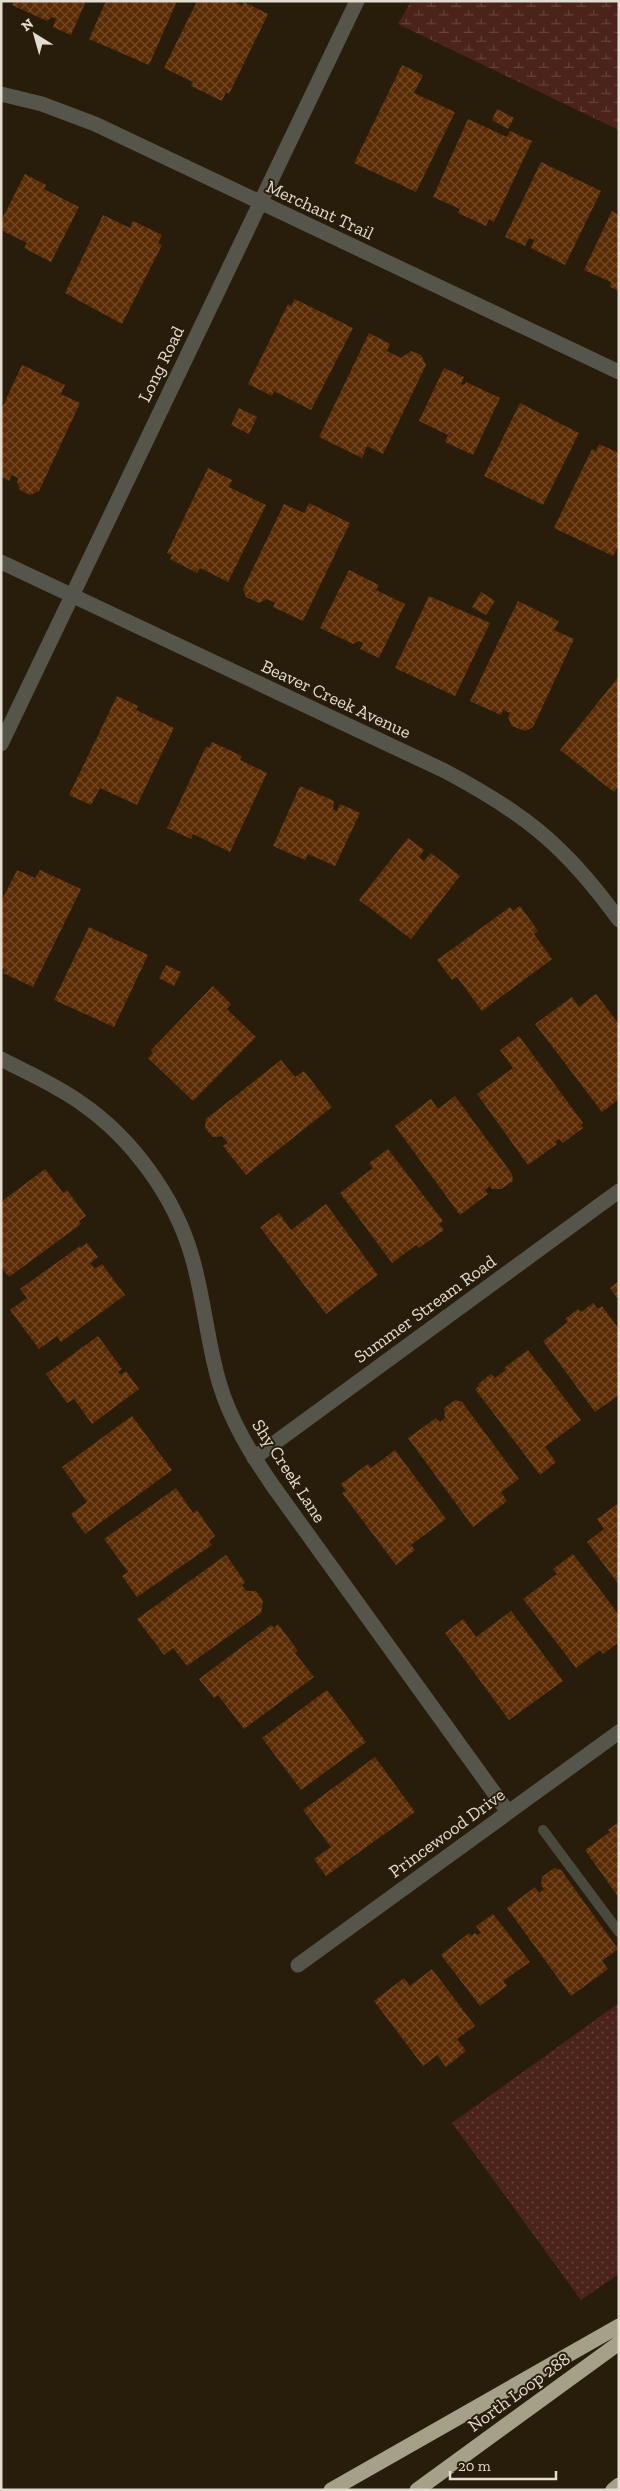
<svg xmlns="http://www.w3.org/2000/svg" width="620" height="2491" font-family="'Zilla Slab',serif">
	<defs>
		<pattern id="grass-dots" width="8" height="8" patternUnits="userSpaceOnUse" patternTransform="scale(1.25)"><rect width="8" height="8" fill="#4b231b"/><path d="M2 2h.1M6 6h.1" fill="none" stroke="#65423b" stroke-width="1.8" stroke-linecap="round"/></pattern>
		<pattern id="wetland-marsh" width="20" height="14" patternUnits="userSpaceOnUse" patternTransform="scale(1.25)"><rect width="20" height="14" fill="#4b231b"/><path d="M1 5h8M5 5V1M11 12h8M15 12V8" fill="none" stroke="#65423b"/></pattern>
		<pattern id="building-cross-hatch" width="8" height="8" patternUnits="userSpaceOnUse" patternTransform="scale(1.25)"><rect width="8" height="8" fill="#5b2c04"/><path d="M0 0l8 8M0 8l8-8" fill="none" stroke="#724a28"/></pattern>
	</defs>
	<rect width="100%" height="100%" fill="#281d0b"/>
	<!-- grass -->
	<path fill="url(#grass-dots)" d="M619 2003V2274L581 2300 452 2123Z"/>
	<!-- wetland -->
	<path fill="url(#wetland-marsh)" d="M411 1H619V130L398 24Z"/>
	<g fill="none" stroke-linecap="round" stroke-linejoin="round">
		<!-- stream -->
		<path stroke="#484a3e" stroke-width="10" d="M543 1830 619 1932"/>
	</g>
	<!-- building -->
	<path fill="url(#building-cross-hatch)" d="M14 1H86L71 35 53 27 56 19 52 17 47 21 12 5Z
		M106 1H177L149 65 89 39Z
		M197 1H233L242 6 244 2 268 14 229 94 226 92 222 101 191 86 193 82 164 68Z
		M402 65 423 75 414 93 455 112 416 192 354 163Z
		M497 109 514 118 508 129 492 120Z
		M468 119 507 137 510 131 532 141 494 222 489 219 486 226 458 213 460 209 433 197Z
		M541 162 601 191 565 265 531 248 534 240 529 238 525 246 505 237Z
		M25 174 46 185 44 189 79 207 51 262 24 248 27 243 1 230V221Z
		M612 211 619 215V291L610 287 611 282 584 270Z
		M103 215 130 228 133 221 162 235 158 243 162 245 122 324 65 293Z
		M295 299 353 328 311 410 274 391 272 396 248 384 288 304 291 306Z
		M369 333 390 344 387 351 401 358 411 351 421 355 426 365 383 454 367 446 362 458 319 437Z
		M22 365 65 385 61 394 80 403 39 491 30 495 20 490 17 482 18 478 12 475 9 481 1 477V410Z
		M444 368 464 377 461 384 464 385 466 382 500 398 473 455 445 442 448 435 419 421Z
		M520 403 579 433 543 505 484 476Z
		M239 408 257 417 249 434 231 425Z
		M599 444 619 453V545L613 556 554 528 592 449 596 451Z
		M208 468 232 480 229 487 266 505 228 582 200 568 197 573 170 559 172 555 167 553Z
		M309 503 350 523 303 621 273 607 275 603 267 599 259 603 246 597 243 589 284 504 304 513Z
		M349 570 379 585 376 590 405 604 379 658 360 649 363 643 359 641 353 644 320 628Z
		M481 592 495 601 486 615 472 607Z
		M429 596 490 623 455 696 395 668Z
		M518 601 559 621 554 630 574 639 533 727 525 731 512 726 508 717 510 713 503 710 501 715 470 701Z
		M619 676V786L614 792 560 750Z
		M117 696 138 706 136 710 174 728 137 805 100 788 91 805 69 795Z
		M212 742 242 756 240 760 267 773 230 852 193 834 191 839 167 828 206 747 209 748Z
		M300 786 334 801 333 809 337 811 340 804 360 813 335 866 308 854 305 860 273 846Z
		M408 838 424 850 419 857 424 861 431 853 460 876 411 939 359 900Z
		M17 870 35 878 40 870 81 889 33 987 3 973 5 970 1 968V902Z
		M520 906 538 931 534 934 552 959 482 1011 457 977 452 980 437 960 510 907 513 911Z
		M89 927 148 955 114 1027 54 1000Z
		M166 965 181 972 174 986 159 978Z
		M213 986 231 1004 227 1009 256 1037 193 1101 148 1058 153 1053 151 1050Z
		M596 994 619 1024V1099L602 1112 535 1024 572 997 579 1007Z
		M519 1036 583 1123 581 1125 583 1128 563 1143 559 1139 555 1142 557 1144 528 1165 477 1094 513 1068 500 1050Z
		M281 1060 295 1077 304 1071 332 1107 246 1175 223 1146 228 1143 222 1136 213 1137 205 1128 206 1119Z
		M455 1096 512 1174 513 1181 501 1189H492L490 1186 485 1190 488 1194 460 1215 395 1126 431 1099 438 1109Z
		M388 1149 443 1221 439 1224 444 1230 419 1248 416 1245 392 1263 340 1193 373 1168 369 1163Z
		M45 1169 63 1193 67 1190 86 1216 79 1221 81 1224 9 1277 1 1267V1202Z
		M326 1204 378 1275 326 1314 260 1227 279 1213 291 1230Z
		M87 1243 98 1257 90 1263 95 1269 102 1264 125 1295 61 1342 57 1336 39 1349 10 1310 27 1298 20 1289 80 1246 81 1248Z
		M619 1281V1300L610 1288Z
		M593 1303 598 1309 602 1306 619 1329V1395L595 1412 543 1341 568 1322 565 1319 578 1309 581 1312Z
		M98 1336 122 1369 118 1372 121 1375 126 1371 139 1389 92 1424 74 1399 67 1403 46 1374Z
		M528 1350 581 1420 545 1447 556 1462 540 1475 475 1389 479 1386 478 1384 491 1374 495 1378 506 1370 504 1368Z
		M455 1400 462 1402 519 1479 501 1492 507 1501 473 1527 408 1438 436 1418 440 1422 445 1418 444 1408Z
		M132 1416 172 1470 85 1534 71 1514 87 1502 62 1467Z
		M395 1450 446 1519 411 1545 415 1550 396 1565 342 1493 346 1491 341 1484 368 1464 371 1468Z
		M176 1488 193 1513 197 1510 215 1536 209 1541 212 1545 137 1597 122 1576 128 1572 104 1539Z
		M619 1503V1585L587 1542 604 1529 597 1519Z
		M573 1554 619 1615V1642L603 1654 600 1650 576 1668 523 1599 557 1574 553 1569Z
		M226 1555 245 1582 242 1585 246 1591H256L263 1601 261 1613 187 1666 173 1648 164 1655 137 1619Z
		M511 1611 563 1681 509 1720 445 1633 463 1619 476 1637Z
		M278 1624 298 1651 295 1653 314 1677 244 1729 218 1695 214 1698 199 1679 271 1625 274 1628Z
		M327 1690 366 1742 301 1790 262 1738Z
		M375 1757 415 1812 326 1876 314 1859 331 1847 303 1810Z
		M619 1822V1898L585 1850 610 1832 608 1830Z
		M554 1868 561 1870 618 1949 602 1961 608 1969 571 1996 507 1908 535 1887 539 1893 544 1889 541 1885 542 1877Z
		M493 1914 530 1962 503 1981 507 1986 480 2006 441 1955 469 1933 471 1936 475 1933 477 1935 481 1933 476 1926Z
		M432 1969 475 2026 457 2039 466 2051 446 2067 437 2055 423 2066 374 2001 404 1978 410 1986Z"/>
	<g fill="none" stroke-linecap="round" stroke-linejoin="round">
		<!-- minor -->
		<path stroke="#56554b" stroke-width="15" d="M1 94 42 104 95 124 619 372
			M1 562 445 771C524 813 566 846 619 920
			M1 744 357 1
			M1 1059C28 1073 56 1085 81 1103 132 1138 175 1197 192 1257 204 1298 207 1341 219 1382 230 1420 251 1454 273 1486L508 1812
			M254 1458 619 1191
			M298 1965 619 1732"/>
		<!-- highway -->
		<path stroke="#a4a188" stroke-width="15" d="M331 2490 619 2326
			M417 2490 619 2343
			M613 2490 619 2485"/>
	</g>
	<g text-anchor="middle" stroke-width="4" stroke-linejoin="round" paint-order="stroke">
		<!-- street labels -->
		<g font-size="18" fill="#e3dcd0" stroke="#281d0b">
			<text transform="translate(320 210) rotate(25)" y="6">Merchant Trail</text>
			<text transform="translate(161 364) rotate(-64)" y="6">Long Road</text>
			<text transform="translate(336 699) rotate(25)" y="6">Beaver Creek Avenue</text>
			<text transform="translate(425 1309) rotate(-36)" y="6">Summer Stream Road</text>
			<text transform="translate(289 1471) rotate(57)" y="6">Shy Creek Lane</text>
			<text transform="translate(447 1833) rotate(-36)" y="6">Princewood Drive</text>
			<text transform="translate(519 2392) rotate(-36)" y="6">North Loop 288</text>
		</g>
	</g>
	<!-- border -->
	<rect width="620" height="2491" fill="none" stroke="#e3dcd0" stroke-width="5"/>
	<!-- north arrow -->
	<g transform="translate(35 35) rotate(323)" stroke="#281d0b" stroke-width="4" paint-order="stroke">
	<path d="M0-4L9 19L0 12L-9 19Z" fill="#e3dcd0"/>
	<text y="-8" font-size="14" font-weight="bold" text-anchor="middle" fill="#e3dcd0">N</text>
	</g>
	<!-- scale -->
	<path d="M450 2471v8h106v-8" fill="none" stroke="#e3dcd0" stroke-width="2.5"/>
	<text x="458" y="2471" font-size="15" fill="#e3dcd0" stroke="#281d0b" stroke-width="4" paint-order="stroke">20 m</text>
</svg>
